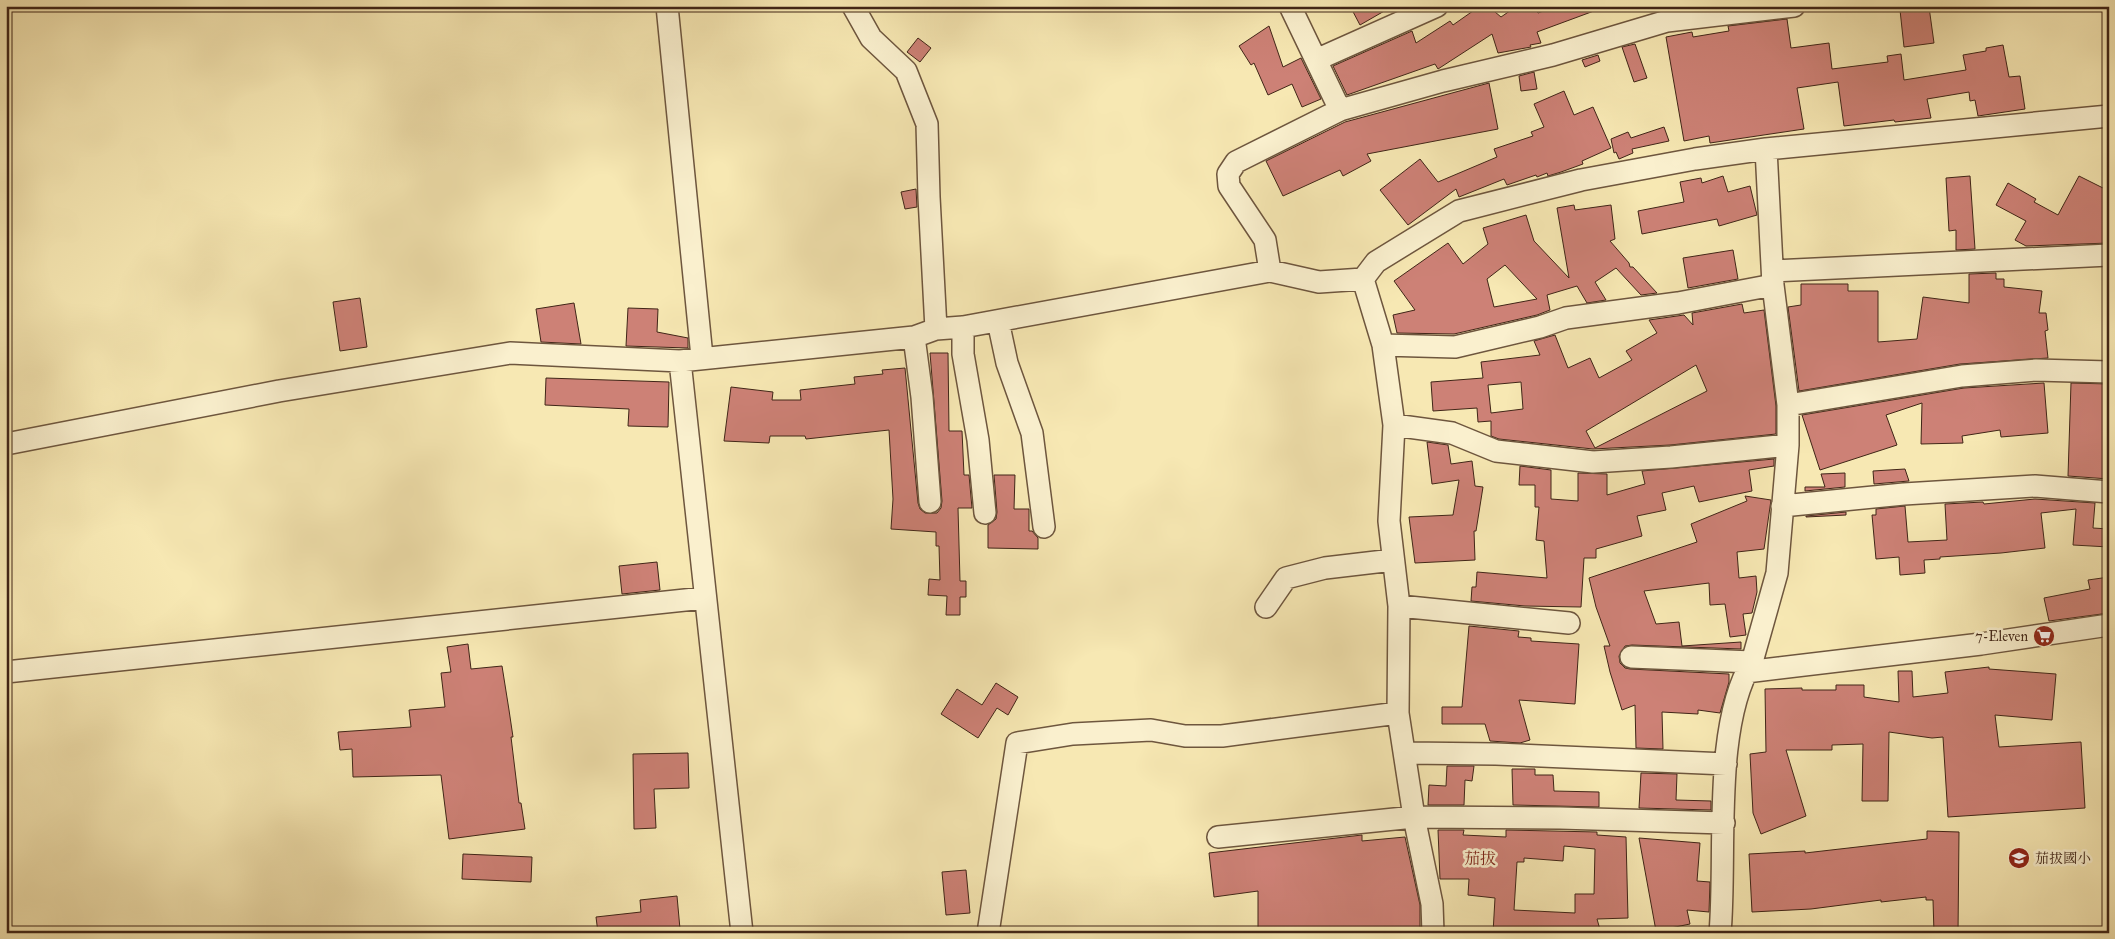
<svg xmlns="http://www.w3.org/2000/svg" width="2115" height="939" font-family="'IM FELL Great Primer','Noto Serif TC',serif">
	<rect width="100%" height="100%" fill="#f7e8b3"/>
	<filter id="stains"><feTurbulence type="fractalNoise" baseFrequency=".004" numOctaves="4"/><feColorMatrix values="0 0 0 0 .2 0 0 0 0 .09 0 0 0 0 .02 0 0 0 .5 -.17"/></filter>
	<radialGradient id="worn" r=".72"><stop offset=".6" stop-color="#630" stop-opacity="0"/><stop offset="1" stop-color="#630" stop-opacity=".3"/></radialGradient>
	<!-- building -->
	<path fill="#cd8176" stroke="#402517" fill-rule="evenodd" d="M1350 6H1393L1360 25Z
		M1480 6H1488L1501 17 1517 6H1533L1538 13 1557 6 1602 8 1537 32 1541 43 1530 45 1531 47 1498 53 1492 34 1438 69 1435 64 1347 95 1333 66 1412 31 1416 43 1450 21 1453 25Z
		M1929 7 1934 43 1904 47 1900 10Z
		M1787 19 1791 48 1829 43 1832 69 1888 62 1887 56 1901 54 1904 80 1966 70 1963 55 1986 51V48L2003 45 2009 77 2020 76 2025 109 1978 116 1975 100 1970 101 1969 92 1927 99 1931 118 1895 122 1894 120 1844 126 1838 82 1797 88 1804 129 1710 143 1709 136 1684 141 1666 37 1692 32 1693 37 1729 31 1728 26Z
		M1269 26 1283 67 1301 58 1321 99 1302 107 1292 84 1268 95 1254 63 1251 65 1239 46Z
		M918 38 931 48 920 62 907 52Z
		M1635 44 1647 78 1634 82 1622 47Z
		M1598 55 1600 61 1585 67 1582 60Z
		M1534 72 1537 89 1521 91 1519 76Z
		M1489 83 1498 129 1367 154 1371 161 1343 176 1340 170 1283 196 1266 161 1345 122Z
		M1564 91 1574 115 1593 107 1611 148 1582 161 1583 164 1561 172 1548 176 1547 173 1537 177 1536 175 1507 185 1504 179 1459 197 1456 189 1408 225 1380 190 1420 159 1438 182 1497 157 1494 149 1533 136 1531 132 1544 127 1534 104Z
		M1664 127 1669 141 1632 149 1633 153 1619 159 1616 152 1614 153 1611 139 1628 132 1631 138Z
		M1723 176 1728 192 1750 186 1757 215 1719 226 1717 219 1642 234 1638 211 1684 202 1680 182 1701 178 1702 183Z
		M1970 176 1975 249 1956 250V230L1949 231 1946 178Z
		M2079 176 2109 191V243L2026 246 2015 240 2026 221 1996 205 2008 183 2036 199 2034 202 2058 215Z
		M916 189 917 207 905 209 901 192Z
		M1574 205 1575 210 1611 205 1615 239 1610 241 1629 263 1630 267H1633L1657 293 1641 295 1616 268 1595 282 1606 300 1587 303 1577 286 1547 295 1550 310 1537 315 1454 334 1397 333 1393 315 1415 310 1394 281 1448 243 1463 264 1488 244 1483 228 1526 215 1534 241 1569 278 1557 208ZM1505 265 1537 299 1494 307 1487 279Z
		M1733 250 1738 279 1688 288 1683 258Z
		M1996 273V279H2004V287L2042 291 2039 313H2046L2048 330 2045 331 2048 358 1960 364 1799 391 1788 307 1801 305V284H1848V291H1878V342L1917 339 1923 297 1969 303V274Z
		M360 298 367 347 340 351 333 302Z
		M574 303 581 344 541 342 536 309Z
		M1742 304 1744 313 1764 310 1776 406V434L1670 445 1593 449 1499 439 1491 436V421L1478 422 1477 408 1433 411 1431 382 1483 378 1481 362 1540 355 1534 341 1555 335 1568 368 1590 358 1599 378 1632 360 1626 351 1657 333 1649 320 1684 315 1693 325 1692 313ZM1696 365 1707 391 1595 448 1586 431ZM1521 382 1523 409 1491 413 1488 385Z
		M628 308 658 309 657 332 688 338V348L626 346Z
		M930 353H948L949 431H962L964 475H969L972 508H958L960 581H966V597H960V615H946L947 596 928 595 929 579 940 580 939 546H936V532L891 529 893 499 889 430 806 439 805 436H770L769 443 724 441 731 387 773 392 772 400H801L800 390 855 384 854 377 883 374 882 370 905 368 918 503 920 509 925 513H937L941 508 942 501Z
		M546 378 669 382 668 427 628 426 629 409 545 405Z
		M2044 383 2048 433 2001 437 2000 430 1962 436 1963 443 1921 444 1922 403 1886 415 1897 445 1820 470 1802 415 1964 388Z
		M2071 383 2109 384V479L2068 476Z
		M1427 442 1448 445 1451 464 1472 461 1475 486 1483 487 1476 531H1474L1475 560 1415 563 1409 517 1453 515 1459 480 1432 484Z
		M1774 459V466L1749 470 1752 491 1699 502 1694 486 1662 493 1666 510 1637 516 1642 536 1596 549V558H1584L1581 607 1525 606 1471 601 1472 587H1476L1477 572 1547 578 1544 541 1536 540 1539 507H1535V485H1519L1520 466 1551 470V499L1578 501V473L1607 474V495L1645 484 1642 471Z
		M1905 469 1909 481 1874 484 1873 471Z
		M1845 473V487L1805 491V487H1825L1821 474Z
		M994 475H1015L1014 509H1029V531H1032L1038 538V549L988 548V525L996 519 997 512Z
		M1745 496 1771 500 1764 549 1737 552 1739 578 1756 576 1757 592 1752 613 1743 614 1746 635 1730 637 1725 604 1710 605 1709 583 1644 591 1656 624 1679 622 1682 646 1741 642V649L1632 645 1625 646 1619 656 1620 663 1625 668 1630 669 1729 674V682L1720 713 1698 710V714L1662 712 1663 749 1636 748 1635 705 1622 710 1610 672 1604 646H1610L1596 607 1589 578 1697 542 1691 524 1747 501Z
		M2035 499 2095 503 2093 528 2109 529V547L2073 545 2076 509 2041 513 2045 548 2001 553 1940 557V559L1924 560 1925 573 1900 575 1899 557 1876 559 1872 515H1876V509L1905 506 1908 542 1947 540 1945 504 1983 502 1984 504Z
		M1846 512V515L1806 517V516Z
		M657 562 660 590 622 594 619 566Z
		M2109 577V613L2049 621 2044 598 2090 589 2088 580Z
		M1469 626 1519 631 1518 637 1531 638V641L1579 644 1575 704 1519 700 1530 740 1520 743 1490 741 1485 724H1442V707H1462Z
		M468 644 471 669 502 666 509 710 513 737H511L519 803H521L525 829 449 839 441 775 353 777 352 749 340 750 338 732 411 727 409 710 445 707 441 673 451 672 447 647Z
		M1989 667V669L2056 674 2052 720 1995 715 1999 747 2081 742 2085 808 1948 817 1943 737 1932 738 1889 732 1888 801H1862L1863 744 1832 745V750H1786L1806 816 1761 834 1753 813 1750 754 1766 752 1765 689 1802 688V690H1836V685H1864V697L1899 702 1898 671H1912L1913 697 1948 693 1945 672Z
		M996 683 1018 697 1008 715 997 708 978 738 941 714 957 689 982 705Z
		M688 753 689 788 654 789 656 828 634 829 633 754Z
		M1447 766H1474L1472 781 1465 780 1464 805H1428L1429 785 1446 786Z
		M1512 769H1535V775H1553L1554 791 1599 792V807L1513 805Z
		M1641 773 1677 774 1676 800 1711 801V810L1639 808Z
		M1438 830H1464L1463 835 1506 837V830L1597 832V835L1626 837 1628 918 1597 919 1601 933H1493L1495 898 1468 895 1469 879H1440ZM1564 846 1595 849 1594 894H1575V913L1514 910 1517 862H1524V858L1563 861Z
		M1927 831 1959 832 1958 933H1934L1933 900H1926V897L1881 902V900L1811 909 1752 912 1749 854 1805 851V853L1927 839Z
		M1362 835V841L1405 837 1420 905V933H1258V891L1214 897 1209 853Z
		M1639 838 1700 843 1697 881 1710 882 1709 912 1687 910 1690 924 1656 931Z
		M463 854 532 857 531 882 462 879Z
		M966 870 970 913 946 915 942 872Z
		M677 896 680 929 642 933H598L596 917 641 912 640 900Z"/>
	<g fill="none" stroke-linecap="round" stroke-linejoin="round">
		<!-- minor casing -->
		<g stroke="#6e563e" stroke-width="24">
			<path id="minor" d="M667 6 702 357
				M853 6 871 38 906 71 927 124 929 197 936 329
				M1290 6 1340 110
				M1316 60 1437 6
				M1270 271 1265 240 1229 186 1228 174 1236 162 1340 110 1443 81 1553 55 1667 21 1794 6
				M1773 271 2109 255
				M1363 279 1383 345 1394 425 1389 521 1399 606 1398 713 1414 817 1432 904 1433 933
				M998 321 1007 363 1032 433 1044 527
				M963 327V354L978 440 985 513
				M914 337 922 397 930 502
				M1383 345 1455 347 1540 327 1566 318 1678 303 1773 285
				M680 361 742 933
				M1788 405 1962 376 2036 370 2109 372
				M1394 425 1452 433 1496 451 1593 462 1671 457 1788 445
				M6 444 279 391 510 353 680 361 914 337 936 329 963 327 1270 271 1319 282 1363 279 1376 262 1459 211 1581 180 1695 159 1766 149 2109 116
				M1782 506 1904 494 2035 486 2109 492
				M1399 606 1569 623
				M1266 607 1286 578 1325 568 1393 560
				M1631 657 1752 662
				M6 672 704 598
				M1746 672 1981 644 2109 625
				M1405 753 1496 754 1726 764
				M1218 837 1414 817 1560 818 1724 823
				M988 933 1017 743 1073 734 1151 730 1185 736H1222L1398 713
				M1720 933C1727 856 1712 727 1752 662L1777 573 1788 445V405L1773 285 1766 149"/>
		</g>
		<!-- minor -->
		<use href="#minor" stroke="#faf0ce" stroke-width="21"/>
	</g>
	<!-- icons -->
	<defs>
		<g id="supermarket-disc" transform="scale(1.125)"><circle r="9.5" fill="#8f2418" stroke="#faf0ce"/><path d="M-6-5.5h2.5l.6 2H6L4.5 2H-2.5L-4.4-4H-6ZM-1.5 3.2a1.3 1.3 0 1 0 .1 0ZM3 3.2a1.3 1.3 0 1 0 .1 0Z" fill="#fff"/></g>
		<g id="school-disc" transform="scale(1.125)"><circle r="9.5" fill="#8f2418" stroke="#faf0ce"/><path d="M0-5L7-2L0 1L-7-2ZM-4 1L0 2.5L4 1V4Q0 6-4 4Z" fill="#fff"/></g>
	</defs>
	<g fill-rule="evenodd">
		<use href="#supermarket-disc" x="2044" y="636"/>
		<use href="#school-disc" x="2019" y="858"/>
	</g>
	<g text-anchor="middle" stroke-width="5" stroke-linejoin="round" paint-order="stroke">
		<!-- poi labels -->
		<g font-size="14" fill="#402517" stroke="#faf0ce" text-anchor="end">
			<text x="2028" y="641">7-Eleven</text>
			<text x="2035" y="863" text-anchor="start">茄拔國小</text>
		</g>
		<!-- quarter labels -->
		<g font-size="16" fill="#7a1f14" stroke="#faf0ce">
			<text x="1480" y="864">茄拔</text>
		</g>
	</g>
	<!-- margin -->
	<rect width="2115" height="939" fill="none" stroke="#f7e8b3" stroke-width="25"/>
	<rect x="8" y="8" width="2100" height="924" fill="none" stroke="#402517" stroke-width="2.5"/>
	<rect x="12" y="12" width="2090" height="914" fill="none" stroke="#402517"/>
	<rect width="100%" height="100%" filter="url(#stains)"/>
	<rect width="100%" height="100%" fill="url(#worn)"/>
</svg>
